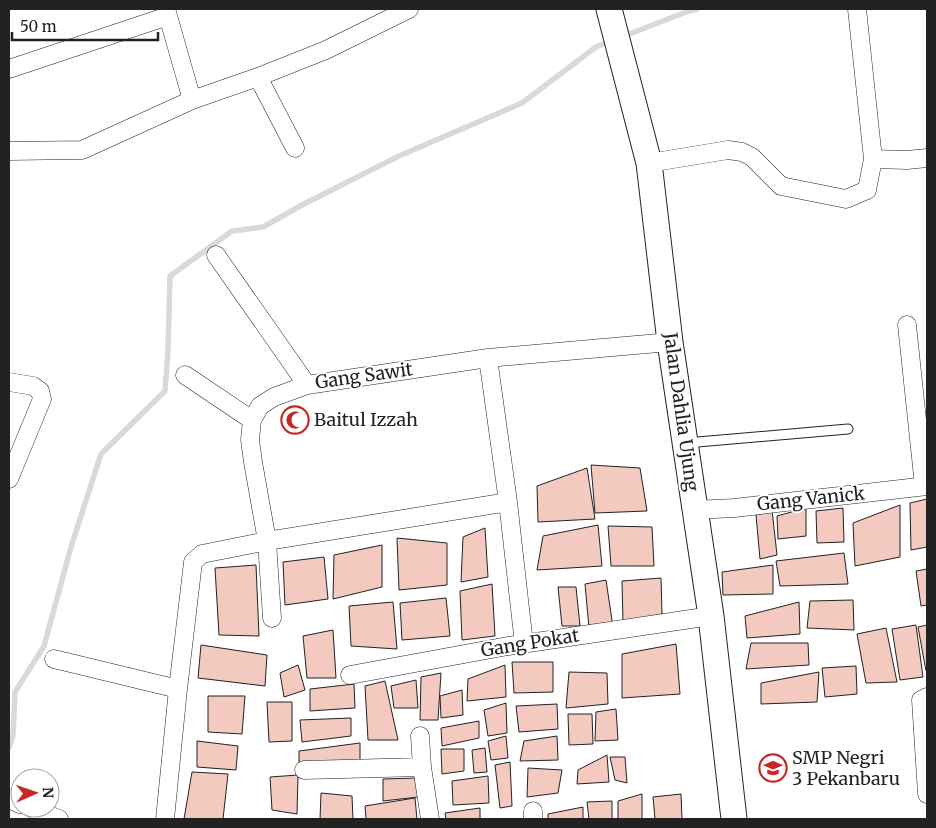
<svg xmlns="http://www.w3.org/2000/svg" width="936" height="828" font-family="Merriweather,serif">
	<rect width="100%" height="100%" fill="#fff"/>
	<g fill="none" stroke-linecap="round" stroke-linejoin="round">
		<!-- stream -->
		<path stroke="#d9d9d9" stroke-width="5.5" d="M622 37 686 12 697 9
			M9 748 13 736 15 692 44 646 71 547 101 454 165 391 168 350 170 276 232 231 263 227 302 205 399 156 522 103 596 47 611 41"/>
	</g>
	<!-- building -->
	<path fill="#f3c9c0" stroke="#222" d="M591 465 640 468 647 511 595 513Z
		M587 468 595 519 538 522 537 486Z
		M927 499V547L911 550 910 503Z
		M900 505V557L855 566 853 523Z
		M806 508V536L778 539 777 516Z
		M843 508 844 542 817 543 816 511Z
		M772 510 777 555 760 559 756 515Z
		M598 525 602 566 537 570 543 536Z
		M608 526 652 527 654 566H611Z
		M485 528 488 577 461 582 463 537Z
		M397 538 447 543V585L399 590Z
		M382 545V587L333 599 334 555Z
		M844 553 848 584 780 586 776 561Z
		M324 557 328 599 285 605 283 562Z
		M256 565 259 636 219 635 215 568Z
		M773 565V594L723 595 722 572Z
		M927 569V605L921 606 916 571Z
		M661 578 662 614 623 623 622 581Z
		M606 580 613 627 589 628 585 584Z
		M492 584 495 636 462 640 460 591Z
		M558 587H576L580 626H562Z
		M446 598 450 636 402 640 400 603Z
		M853 600 854 630 807 628 810 601Z
		M393 602 397 649 351 646 349 606Z
		M799 602 800 634 747 638 745 616Z
		M916 625 923 677 900 680 892 629Z
		M927 625V670L926 671 918 627Z
		M886 628 897 682 866 683 857 634Z
		M333 630 336 678H307L303 636Z
		M751 643H808L809 665 746 669Z
		M676 644 680 694 622 698V654Z
		M201 645 267 655 265 686 198 678Z
		M512 662H553V692L514 693Z
		M298 665 305 690 284 697 280 673Z
		M505 665 506 697 467 701 468 679Z
		M856 666 857 694 825 697 822 668Z
		M569 672 607 673 608 704 566 708Z
		M819 672 817 702 761 704V683Z
		M441 673 438 720H420L421 677Z
		M416 680 418 708H394L391 686Z
		M385 681 398 740H368L365 686Z
		M354 684 355 708 310 711V689Z
		M462 690 463 715 441 718 440 696Z
		M208 696H245L242 734 208 732Z
		M267 702H292V741L269 742Z
		M506 703 507 733 488 736 484 710Z
		M557 704 558 729 519 732 516 706Z
		M616 709 618 740 595 741 596 712Z
		M568 714H592L593 744 569 745Z
		M351 718V736L302 742 300 720Z
		M479 721V738L442 746 441 728Z
		M506 736 508 758 491 760 488 741Z
		M557 736 558 760 520 761 524 741Z
		M197 741 238 746 236 770 197 767Z
		M360 743V763L299 765V751Z
		M485 748 487 772 474 773 472 750Z
		M441 749H464V771L442 774Z
		M607 755 609 782 577 784 578 770Z
		M610 757H625L627 783 615 780Z
		M510 762 512 806 500 808 495 765Z
		M528 768 562 770 558 793 527 797Z
		M192 772 228 774 223 819H184Z
		M298 775 297 814 272 810 270 777Z
		M488 776 489 803 453 805 452 781Z
		M417 778 418 797 383 801V779Z
		M321 793 352 796 353 819H320Z
		M642 794V819H618V801Z
		M681 794 682 819H655L653 797Z
		M415 798 417 819H366L365 806Z
		M612 801V819H589L587 802Z
		M583 807V819H548V814Z
		M480 808V819H446L445 813Z"/>
	<g fill="none" stroke-linecap="round" stroke-linejoin="round">
		<!-- lane casing -->
		<g stroke="#222" stroke-width="11">
			<path id="lane" d="M686 443 848 429"/>
		</g>
		<!-- street casing -->
		<g stroke="#222" stroke-width="19">
			<path id="street" d="M166 9 192 100
				M9 69 168 16
				M258 77 295 148
				M9 151 82 150 192 100 258 77 326 50 409 9
				M873 159 907 160 927 158
				M649 163 728 150 742 152 752 157 781 186 846 199 867 190 873 159 857 9
				M216 255 307 385
				M907 325 924 486
				M488 358 508 502 524 644
				M185 375 252 420
				M9 382 33 386 40 391 42 399 9 479
				M694 510 734 508 927 486
				M272 618 267 541 253 462 250 440 252 420 260 406 274 397 307 385 488 358 670 342
				M54 659 178 689
				M350 675 508 646 711 616
				M927 697 921 700 927 794
				M420 736 422 767 430 819
				M304 770 422 767
				M9 799 20 804
				M31 808 59 819
				M165 819 178 689 193 562 202 554 267 541 508 502
				M533 819V811"/>
		</g>
		<!-- secondary casing -->
		<g stroke="#222" stroke-width="27">
			<path id="secondary" d="M609 9 649 163 670 342 711 616 734 819"/>
		</g>
		<!-- lane -->
		<use href="#lane" stroke="#fff" stroke-width="9"/>
		<!-- street -->
		<use href="#street" stroke="#fff" stroke-width="18"/>
		<!-- secondary -->
		<use href="#secondary" stroke="#fff" stroke-width="25"/>
	</g>
	<!-- icons -->
	<defs>
		<g id="mosque-ring" transform="scale(1.4375)"><circle r="9.5" fill="#fff" stroke="#c62828" stroke-width="1.5"/><path d="M3.5-4.9A6 6 0 1 0 3.5 4.9A5 5 0 1 1 3.5-4.9Z" fill="#c62828"/></g>
		<g id="school-ring" transform="scale(1.4375)"><circle r="9.5" fill="#fff" stroke="#c62828" stroke-width="1.5"/><path d="M0-5L7-2L0 1L-7-2ZM-4 1L0 2.5L4 1V4Q0 6-4 4Z" fill="#c62828"/></g>
	</defs>
	<g fill-rule="evenodd">
		<use href="#mosque-ring" x="295" y="420"/>
		<use href="#school-ring" x="773" y="768"/>
	</g>
	<g text-anchor="middle" stroke-width="4" stroke-linejoin="round" paint-order="stroke">
		<!-- street labels -->
		<g font-size="18" fill="#222" stroke="#fff">
			<text transform="translate(364 376) rotate(-8)" y="6">Gang Sawit</text>
			<text transform="translate(681 412) rotate(82)" y="6">Jalan Dahlia Ujung</text>
			<text transform="translate(811 499) rotate(-6)" y="6">Gang Vanick</text>
			<text transform="translate(530 643) rotate(-9)" y="6">Gang Pokat</text>
		</g>
		<!-- poi labels -->
		<g font-size="18" fill="#222" stroke="#fff" text-anchor="start">
			<text x="314" y="426">Baitul Izzah</text>
			<text x="792" y="764">SMP Negri<tspan x="792" dy="21">3 Pekanbaru</tspan></text>
		</g>
	</g>
	<!-- border -->
	<rect width="936" height="828" fill="none" stroke="#222222" stroke-width="20"/>
	<!-- north arrow -->
	<g transform="translate(35 793) rotate(88)"><circle r="24" fill="#ffffff" stroke="#a7a7a7"/>
	<path d="M0-4L9 19L0 12L-9 19Z" fill="#c62828"/>
	<text y="-8" font-size="14" font-weight="bold" text-anchor="middle" fill="#222222">N</text>
	</g>
	<!-- scale -->
	<path d="M12 32v8h146v-8" fill="none" stroke="#222222" stroke-width="2.5"/>
	<text x="20" y="32" font-size="15" fill="#222222" stroke="#ffffff" stroke-width="4" paint-order="stroke">50 m</text>
</svg>
